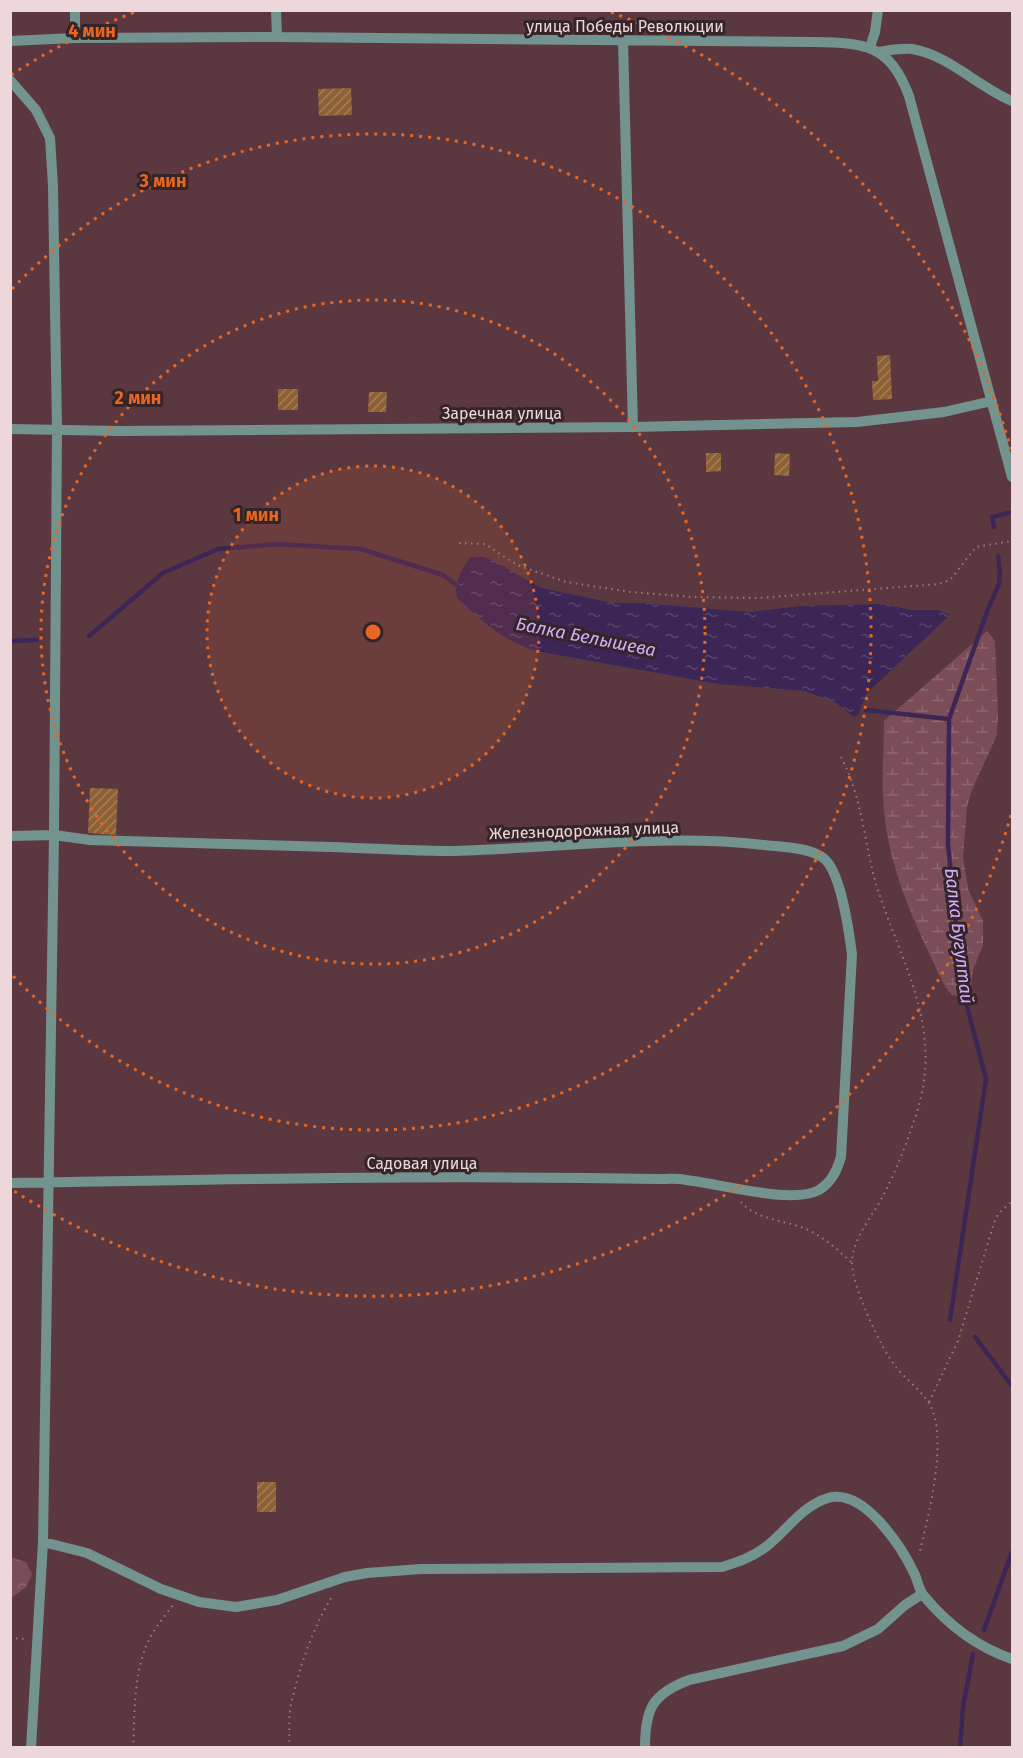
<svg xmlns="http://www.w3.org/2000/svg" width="1023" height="1758" font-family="'Fira Sans',sans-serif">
	<defs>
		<pattern id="forest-crowns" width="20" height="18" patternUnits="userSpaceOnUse" patternTransform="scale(1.5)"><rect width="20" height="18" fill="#7b4d58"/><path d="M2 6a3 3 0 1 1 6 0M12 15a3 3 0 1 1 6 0" fill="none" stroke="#8e666f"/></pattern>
		<pattern id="wetland-marsh" width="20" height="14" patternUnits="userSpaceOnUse" patternTransform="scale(1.5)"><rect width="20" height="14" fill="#7b4d58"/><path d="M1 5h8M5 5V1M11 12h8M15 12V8" fill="none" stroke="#8e666f"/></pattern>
		<pattern id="water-ripples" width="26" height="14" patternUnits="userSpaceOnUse" patternTransform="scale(1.5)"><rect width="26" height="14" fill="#3c2655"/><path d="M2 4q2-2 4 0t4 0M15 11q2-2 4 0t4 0" fill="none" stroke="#58456d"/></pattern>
		<pattern id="building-hatch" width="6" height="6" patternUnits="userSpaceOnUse" patternTransform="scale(1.5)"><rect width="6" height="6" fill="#8e6135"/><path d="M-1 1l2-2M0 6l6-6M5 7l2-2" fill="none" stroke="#a47e5b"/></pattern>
	</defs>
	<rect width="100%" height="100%" fill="#5b3840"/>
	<!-- forest -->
	<path fill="url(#forest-crowns)" d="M11 1557 26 1562 32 1574 26 1587 11 1598Z"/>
	<!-- wetland -->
	<path fill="url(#wetland-marsh)" d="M987 631 995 641 998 715 997 735 972 790 967 807 963 857 968 889 983 921V945L973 970 971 986 968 991 961 996 952 995 946 988C916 927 885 864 883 795 882 771 884 746 884 721Z"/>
	<!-- water -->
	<path fill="url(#water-ripples)" d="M475 557H484L496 562 541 588 613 603H642L750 612 800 606 881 604 912 610H938L950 615 866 694 858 715 854 717 835 702 804 691 718 684 536 651C505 642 480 620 457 598 453 586 462 567 470 558Z"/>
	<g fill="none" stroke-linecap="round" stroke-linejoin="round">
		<!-- stream -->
		<path stroke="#3c2655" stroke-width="4.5" d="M994 527 992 517 1009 513
			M89 636 163 573 218 549 276 544 361 549 443 575 460 588
			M10 641 37 640
			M866 710 949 719
			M950 1320 986 1079 962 987 948 844 949 719 988 609 999 584 1000 572 998 556
			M975 1337 1012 1386
			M984 1630 1012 1552
			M960 1748 963 1707 973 1654"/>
	</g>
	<!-- building -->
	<path fill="url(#building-hatch)" d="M351 88 352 115 319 116 318 89Z
		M890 355 892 399 873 400 872 381H878L877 356Z
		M278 389H298V410H278Z
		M369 392H387L386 412H368Z
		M706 453H721V471L706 472Z
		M775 453 790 454 789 476 774 475Z
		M90 788 118 789 116 835 88 833Z
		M257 1482H276V1512H257Z"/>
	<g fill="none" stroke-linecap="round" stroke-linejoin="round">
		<!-- path -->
		<path stroke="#997b81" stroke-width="2" stroke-dasharray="1.5 4.5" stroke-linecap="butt" d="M459 543 485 544 517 565 566 582 631 592 693 597 759 598 939 584 950 580 976 547 1012 541
			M841 757C862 796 864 842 876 884 901 964 945 1027 916 1115 907 1142 897 1169 884 1194 873 1216 852 1238 852 1263 852 1286 881 1349 896 1367 907 1381 927 1394 933 1412 946 1448 928 1518 919 1555
			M741 1202C756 1220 785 1220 806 1229 824 1237 838 1250 852 1263
			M929 1402 958 1341 994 1223 998 1214 1012 1201
			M10 1638 26 1639
			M133 1748C135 1713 133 1672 149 1640 155 1627 165 1616 173 1605
			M289 1748C290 1733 288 1719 291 1705 299 1668 313 1627 333 1595"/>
		<!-- minor -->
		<path stroke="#73948e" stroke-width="10" d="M75 10V38
			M276 10 277 37
			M10 41 75 38 277 37 810 42C862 43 889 42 909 96L1012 477
			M623 41 633 427
			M870 47 875 32 878 10
			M879 52C890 50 901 48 912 49 949 55 978 87 1012 101
			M10 80 36 110 50 138 53 186 57 429 54 835 43 1542 31 1748
			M10 429 119 431 633 427 857 422 944 412 992 401
			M10 836 54 835 90 840C170 842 250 845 330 847 369 848 408 851 447 851 553 849 659 833 764 845 782 847 806 847 822 857 841 869 849 932 852 954L841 1157C837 1170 832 1182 819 1190 792 1205 717 1183 686 1180 677 1178 667 1179 658 1179 443 1175 226 1179 10 1183
			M43 1542 87 1553 161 1589 199 1602 236 1607 277 1600 345 1577 367 1573 421 1569 722 1567C738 1562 753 1557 767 1546 787 1530 802 1506 828 1498 864 1488 902 1547 915 1575 918 1582 919 1590 924 1596 948 1625 977 1647 1012 1659
			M645 1748C645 1709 652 1694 689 1680L843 1646 878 1629 905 1605 922 1594"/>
	</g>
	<!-- distance rings -->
	<circle cx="373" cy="632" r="166" fill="#e86621" fill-opacity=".12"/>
	<g fill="none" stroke="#e86621" stroke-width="3" stroke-dasharray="3 6">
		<circle cx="373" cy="632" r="166"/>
		<circle cx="373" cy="632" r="332"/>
		<path d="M12 289A498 498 0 1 1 12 975"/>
		<path d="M1011 815A664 664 0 0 1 11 1189M11 75A664 664 0 0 1 135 12M611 12A664 664 0 0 1 1011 449"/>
	</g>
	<g text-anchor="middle" stroke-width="6" stroke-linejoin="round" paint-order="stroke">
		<!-- street labels -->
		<g font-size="16" fill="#edd7db" stroke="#352528">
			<text x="625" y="32">улица Победы Революции</text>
			<text x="502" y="419">Заречная улица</text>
			<text transform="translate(584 830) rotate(-2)" y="6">Железнодорожная улица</text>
			<text x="422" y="1169">Садовая улица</text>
		</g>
		<!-- water labels -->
		<g font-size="18" font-style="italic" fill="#d0aefc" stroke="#352528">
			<text transform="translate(586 637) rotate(11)" y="6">Балка Белышева</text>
			<text transform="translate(959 936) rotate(83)" y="6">Балка Бугултай</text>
		</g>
	</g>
	<circle cx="373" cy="632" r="9" fill="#e86621" stroke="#352528" stroke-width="3"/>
	<g font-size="18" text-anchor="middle" font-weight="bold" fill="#e86621" stroke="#352528" stroke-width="6" stroke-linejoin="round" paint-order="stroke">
		<text x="92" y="37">4 мин</text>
		<text x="163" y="187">3 мин</text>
		<text x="138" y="404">2 мин</text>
		<text x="256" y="521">1 мин</text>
	</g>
	<!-- border -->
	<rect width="1023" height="1758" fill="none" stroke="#edd7db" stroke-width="24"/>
</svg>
